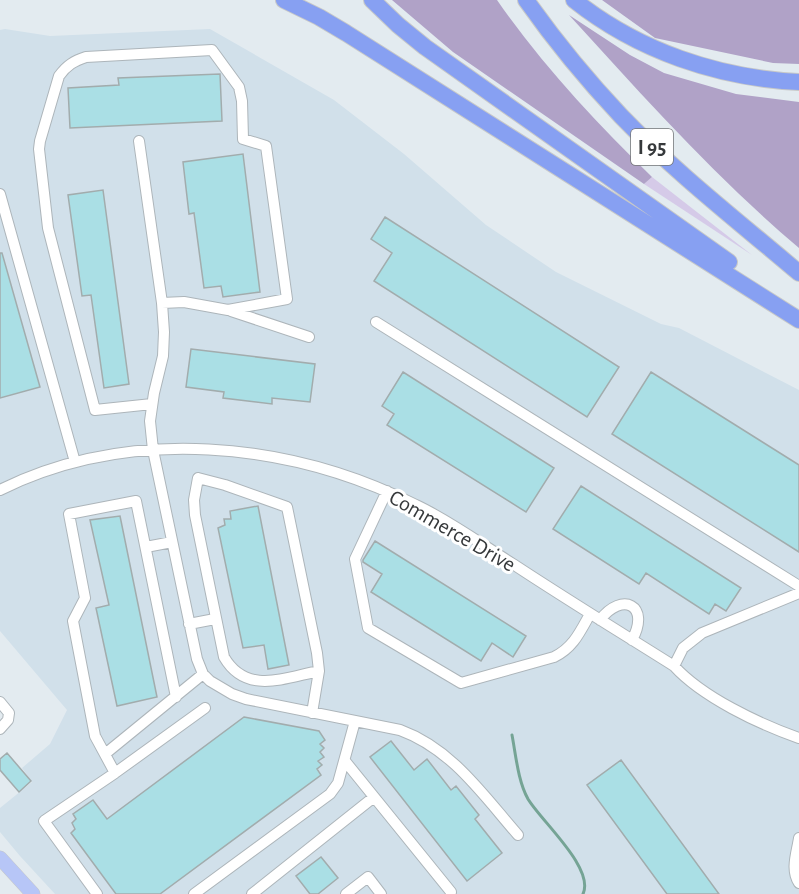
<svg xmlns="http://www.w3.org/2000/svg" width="799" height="894" font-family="'Alegreya Sans',sans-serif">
	<rect width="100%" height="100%" fill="#e3ebf0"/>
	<!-- built -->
	<path fill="#d1e0ea" d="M5 29 50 36 210 29 334 100 404 154 486 225 556 272 661 324 679 328 799 390V894H55L20 856 0 832V808L32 782 22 768 50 744 67 710 0 631V30Z"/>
	<!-- green -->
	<path fill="#d5cae8" d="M652 177 752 255 644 184Z"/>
	<!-- forest -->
	<path fill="#b0a2c7" d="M392 0H497C543 66 595 121 652 177L644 184 453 52Z
		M602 0H799V64L773 63 655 38Z
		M569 15 630 55 664 73 736 94 799 102V248C715 177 643 96 569 15Z"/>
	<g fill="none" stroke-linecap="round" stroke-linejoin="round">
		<!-- stream -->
		<path stroke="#75a495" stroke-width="3" d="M512 735C516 756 518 781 528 799 541 821 595 868 583 894"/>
	</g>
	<!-- building -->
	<path fill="#aadfe5" stroke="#a2acad" stroke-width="1.5" d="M220 74 222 121 70 128 68 88 119 85 118 78Z
		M243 154 260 292 223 297 221 286 204 288 194 213 189 214 183 162Z
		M103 190 129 384 104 388 91 295 82 296 68 195Z
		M385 217 619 367 587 417 374 281 392 253 371 239Z
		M0 253H2L40 387 0 398Z
		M191 349 315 364 310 402 272 398V404L223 398 224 392 186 387Z
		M403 372 554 468 526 512 387 425 394 414 382 406Z
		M651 372 799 465V552L612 434Z
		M581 486 741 588 726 611 715 604 709 614 646 573 639 584 553 529Z
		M258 506 289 665 268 669 264 645 243 648 218 528 225 525 224 519H231L230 511Z
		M120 516 157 697 117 706 96 608 109 605 90 520Z
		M375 541 526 636 513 657 492 643 481 661 371 592 382 574 363 562V560Z
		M244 717 319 731 325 740 320 744 324 748 320 752 324 757 318 761 322 765 317 769 321 775 160 894H116L71 833 75 829 72 823 76 819 73 814 93 800 107 819Z
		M391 741 414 770 427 759 451 790 456 786 479 815 475 819 502 853 467 881 370 757Z
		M7 753 31 781 19 792 0 770V759Z
		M621 760 719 894H667L587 785Z
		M321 857 338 878 318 894H310L296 876Z"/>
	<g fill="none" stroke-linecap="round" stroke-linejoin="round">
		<!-- minor casing -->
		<g stroke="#adb5ba" stroke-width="12">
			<path id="minor" d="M139 141 162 303 164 332 163 356 154 393 150 421 153 450 197 659 203 674 210 681 232 694 246 699 400 730C452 749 483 795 518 835
				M0 194 75 462
				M231 311 309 337
				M376 322 799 586
				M152 404 95 410 48 228 39 149 40 141 59 76C67 65 74 61 86 57L212 50 239 87 242 101 243 139 266 146 287 299 228 310 184 302 162 303
				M0 490C130 426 288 441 416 505 450 521 481 544 513 564 566 599 620 632 674 666 702 697 759 724 799 738
				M387 491 355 559 368 628 461 683 554 657C573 648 580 632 590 614
				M146 547 172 542
				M600 620C622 591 651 605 632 640
				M189 624 215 619
				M674 666 683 648 702 633 799 593
				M0 702 9 713 8 720 0 729
				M312 713 319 671C284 678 246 695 224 657L195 515 194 500 198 478 225 485 287 507 317 653 319 671
				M105 754 203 674
				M345 761 451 892
				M115 773 95 736 73 621 85 598 69 514 136 501 176 697
				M799 838C797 852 790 870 799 883
				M97 894 44 821 115 773 205 708
				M194 894 330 794 338 783 355 721
				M252 894 374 797
				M346 894 368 877 381 894"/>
		</g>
		<!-- major casing -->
		<g stroke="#c7c8c8" stroke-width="15">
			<path id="major" d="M0 858 33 894"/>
		</g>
		<!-- highway casing -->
		<g stroke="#c7c8c8" stroke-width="18">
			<path id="highway" d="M284 0 319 17 346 33 799 320
				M372 0 398 25 425 47 729 262
				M526 0C555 41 587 80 621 116 676 173 739 222 799 273
				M574 0C638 51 718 78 799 82"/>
		</g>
		<!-- minor -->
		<use href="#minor" stroke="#fff" stroke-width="10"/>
		<!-- major -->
		<use href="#major" stroke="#b7c6f7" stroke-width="14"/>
		<!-- highway -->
		<use href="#highway" stroke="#87a0f2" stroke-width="16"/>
	</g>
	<g text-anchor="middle" stroke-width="6" stroke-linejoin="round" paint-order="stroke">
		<!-- shield labels -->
		<rect fill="#fff" stroke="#727476" stroke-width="1.5" x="631" y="129" width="42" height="36" rx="4.5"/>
		<g font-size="21" font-weight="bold" fill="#36393b">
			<text x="652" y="154">I 95</text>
		</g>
		<!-- street labels -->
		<g font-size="22" fill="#36393b" stroke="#fff">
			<text transform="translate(453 530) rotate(30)" y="8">Commerce Drive</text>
		</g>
	</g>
</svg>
